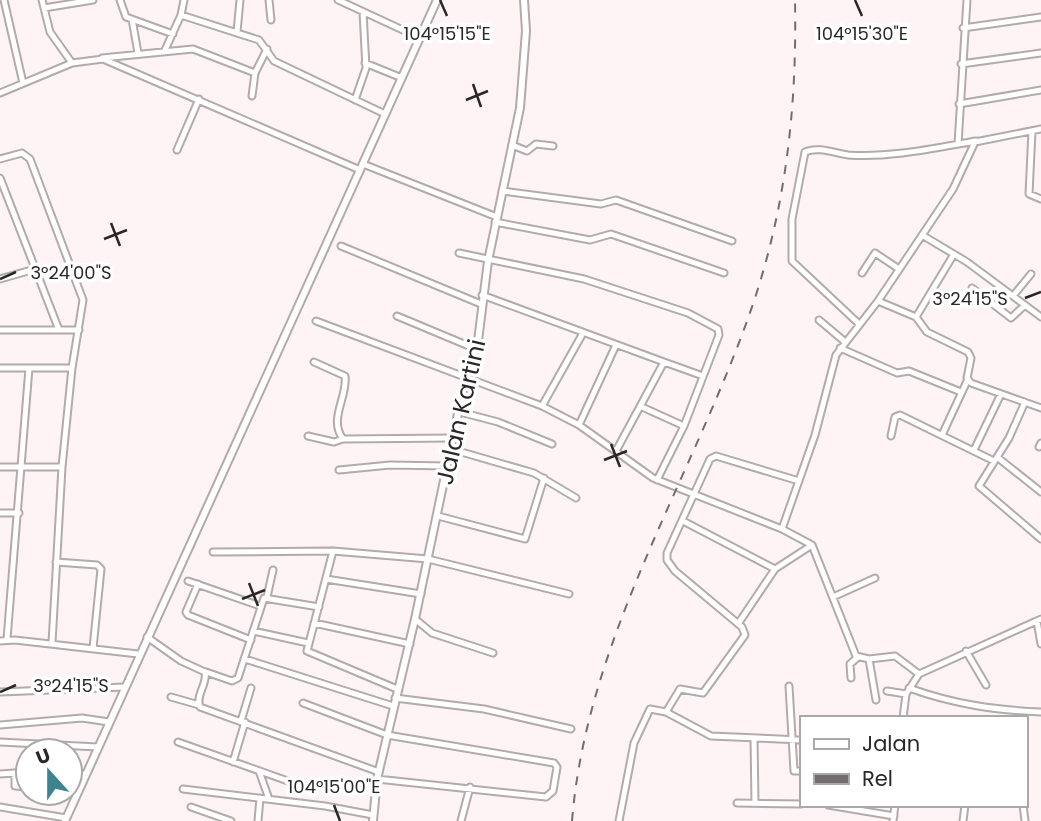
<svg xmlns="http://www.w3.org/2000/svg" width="1041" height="821" font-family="Poppins,sans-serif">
	<rect width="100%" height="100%" fill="#fef4f5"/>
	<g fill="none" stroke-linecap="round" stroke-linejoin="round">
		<!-- minor casing -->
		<g stroke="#b3aaab" stroke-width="9">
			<path id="minor" d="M4 0 23 83
				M42 0 50 32 72 63
				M120 0 126 17 173 34
				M269 0 271 20
				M338 0 420 38
				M44 8 93 0
				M181 15 259 40 274 61 385 114
				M132 19 138 53
				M963 28 1041 17
				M237 32 240 0
				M165 50 181 15 184 0
				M102 58 193 49 255 73
				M365 63 402 78
				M961 64 1041 53
				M0 93 72 63 103 59 360 170
				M252 96 255 73 267 49
				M355 100 366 68 363 12
				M959 104 1041 90
				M1032 131 1029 194 1041 199
				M958 144 967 0
				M512 145 527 151 536 144 553 146
				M177 150 199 99
				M0 159 22 153 30 159 83 300 72 368 62 467 52 643
				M363 164 497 217
				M0 178 59 330
				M502 191 601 204 616 200 732 241
				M495 222 590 240 611 234 724 273
				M922 235 967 262 1041 317
				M341 246 481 304
				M459 253 584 279 688 313 718 329 719 335 684 426 657 480
				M862 273 875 253 899 269
				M0 279 35 269
				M972 288 1011 318 1025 305
				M482 295 664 362 616 451
				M1013 296 1031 274
				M878 301 916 317 927 332 968 352 971 358 967 378 971 383 1041 408
				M397 316 476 349
				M916 317 954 254
				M819 320 844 341
				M316 321 542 406 579 425 653 478 782 529 812 545 856 656 869 659 895 656 919 674
				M858 323 792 261V219L805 152C817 146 835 153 848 155 890 158 935 148 976 141
				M0 330H79
				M840 348 897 373 909 371 961 392
				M314 362 345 376C348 397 328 419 343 439L453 438
				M664 362 703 376
				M0 368H72
				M1025 402 1009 438 979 486 1041 539
				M542 406 583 333
				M642 407 684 426
				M460 412 498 422 552 444
				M579 425 616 345
				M942 435 968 379
				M308 436 334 442 343 439
				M891 436 895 417 900 415 994 461
				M1039 447 1041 443
				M451 449 534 473 576 498
				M974 450 1001 394
				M997 457 1041 492
				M0 467H62
				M339 470 390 465 448 466
				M0 513H19
				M438 516 525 539 544 478
				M683 521 775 569
				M782 529 815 435 836 355 878 301 953 189 975 142 1041 129
				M333 551 307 651 397 689
				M213 552 333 551 428 559 569 594
				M56 562 97 565 101 569 93 648
				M326 579 421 594
				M188 581 260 606
				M198 584 186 612 188 615 251 640
				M267 597 273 570
				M833 597 875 578
				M415 619 432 633 493 653
				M1037 621 1041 644
				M314 623 410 644
				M738 624 775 569 812 545
				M253 631 308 643
				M147 637 181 661 205 672C208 684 195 695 200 707L379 772
				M7 639 29 368
				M0 641 15 640 138 654
				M966 651 986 685
				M245 659 393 706
				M869 659 876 700
				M206 672 232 681 238 678 264 598 319 607
				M851 678 850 664 858 657
				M789 686 794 771H801
				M909 688C953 704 994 710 1041 712
				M887 691 906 694
				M0 692 124 687
				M171 697 199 705
				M395 698 484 709 571 729
				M303 703 387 735 554 763 557 767 553 791 546 797 377 779
				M666 712 680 689 703 693 745 635 742 627 675 571 667 560V553L710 459 716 456 799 481
				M903 718 906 694 919 674 1041 619
				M241 721 251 688
				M0 725 82 718 109 722
				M754 738 755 803
				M0 742 98 747
				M178 742 302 786
				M233 762 245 722
				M70 769 85 775
				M259 771 269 799
				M15 773V786L28 787
				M0 774 28 772
				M183 789 325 806 373 815
				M737 803 801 804
				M828 805 894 816
				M1023 805 1025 821
				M0 807 66 818
				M191 807 231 821
				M258 821 260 798
				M461 821 470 787
				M619 821 634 743 650 709 666 712 711 736 801 740
				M893 821 895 805
				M963 821 965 805"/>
		</g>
		<!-- tertiary casing -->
		<g stroke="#b3aaab" stroke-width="10">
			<path id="tertiary" d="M65 821 437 0
				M373 821 377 779 415 619 465 380 478 341 488 261 520 108 526 31 524 0"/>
		</g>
		<!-- minor -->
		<use href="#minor" stroke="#fff" stroke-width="5"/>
		<!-- tertiary -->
		<use href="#tertiary" stroke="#fff" stroke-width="6"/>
		<!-- rail -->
		<path stroke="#736e6e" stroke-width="2" stroke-dasharray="9 9" stroke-linecap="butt" d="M572 821C587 634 697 472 755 298 787 200 797 102 795 0"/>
	</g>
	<!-- ticks -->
	<path fill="none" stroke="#2a2727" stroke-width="2.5" d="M440 0 447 16M855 0 862 16M473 84 481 107M466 100 488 91M111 223 120 246M104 239 127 230M0 279 16 272M1025 298 1041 292M611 444 620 467M604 460 627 451M249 583 258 606M242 599 265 590M0 692 16 685M334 805 340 821"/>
	<g text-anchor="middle" stroke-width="7" stroke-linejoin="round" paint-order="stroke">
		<!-- street labels -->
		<g font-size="24" fill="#2a2727" stroke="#fff">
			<text transform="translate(461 412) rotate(-77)" y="8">Jalan Kartini</text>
		</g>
	</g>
	<g font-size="18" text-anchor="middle" fill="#2a2727" stroke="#fff" stroke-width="7" stroke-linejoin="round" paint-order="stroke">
		<text x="447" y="40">104°15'15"E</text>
		<text x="862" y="40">104°15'30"E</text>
		<text x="71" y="279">3°24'00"S</text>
		<text x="970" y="305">3°24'15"S</text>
		<text x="71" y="692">3°24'15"S</text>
		<text x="334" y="793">104°15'00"E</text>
	</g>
	<!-- legend -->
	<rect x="800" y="716" width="228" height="91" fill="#ffffff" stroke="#aaa9a9" stroke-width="2"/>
	<rect x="814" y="739" width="35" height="10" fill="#ffffff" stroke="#aaa9a9" stroke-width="2"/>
	<text x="862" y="751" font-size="21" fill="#2a2727">Jalan</text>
	<rect x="814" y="774" width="35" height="10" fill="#736e6e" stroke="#aaa9a9" stroke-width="2"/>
	<text x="862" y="786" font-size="21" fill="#2a2727">Rel</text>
	<!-- north arrow -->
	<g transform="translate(49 772) rotate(339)"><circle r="33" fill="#ffffff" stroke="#aaa9a9" stroke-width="2"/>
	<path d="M0-5L12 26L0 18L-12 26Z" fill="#3d848e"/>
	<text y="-10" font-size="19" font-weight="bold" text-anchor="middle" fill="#2a2727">U</text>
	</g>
</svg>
